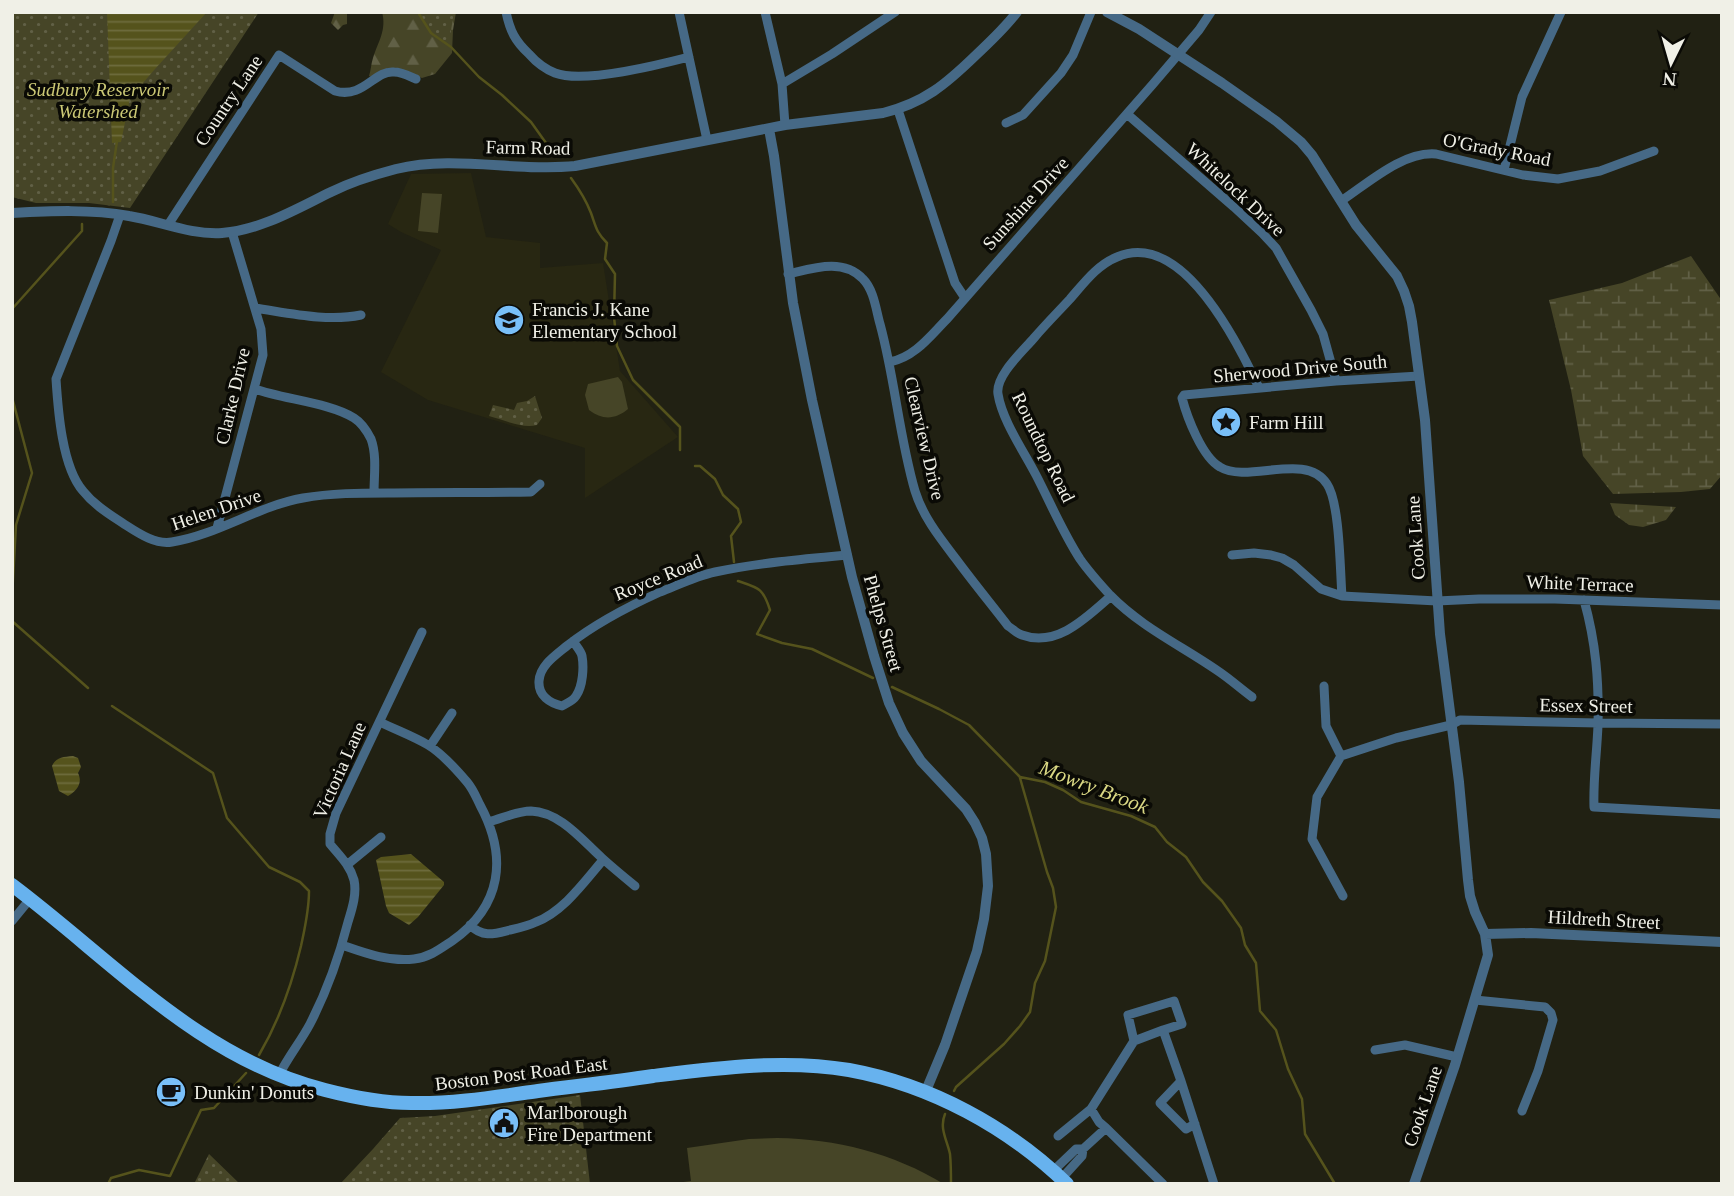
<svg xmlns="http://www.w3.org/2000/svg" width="1734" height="1196" font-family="'Times New Roman',serif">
	<defs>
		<pattern id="forest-firs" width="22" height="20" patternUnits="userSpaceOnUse" patternTransform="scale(1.75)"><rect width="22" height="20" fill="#464527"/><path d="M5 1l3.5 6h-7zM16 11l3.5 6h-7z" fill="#616046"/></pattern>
		<pattern id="wetland-marsh" width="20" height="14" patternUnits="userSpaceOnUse" patternTransform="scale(1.75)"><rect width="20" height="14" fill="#464527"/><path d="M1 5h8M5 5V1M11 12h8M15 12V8" fill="none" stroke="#616046"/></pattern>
		<pattern id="park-dots" width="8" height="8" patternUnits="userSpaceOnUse" patternTransform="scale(1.75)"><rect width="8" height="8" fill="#464527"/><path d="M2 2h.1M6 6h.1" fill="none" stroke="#616046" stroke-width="1.8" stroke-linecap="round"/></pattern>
		<pattern id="water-rules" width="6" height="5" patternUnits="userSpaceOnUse" patternTransform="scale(1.75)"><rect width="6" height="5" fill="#55531c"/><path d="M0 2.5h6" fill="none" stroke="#6e6c3d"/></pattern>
	</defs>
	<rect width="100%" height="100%" fill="#212113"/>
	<!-- built -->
	<path fill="#282712" d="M471 173 486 237 540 243V268L603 263 620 371 678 437 585 498V448L428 400 381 372 441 250 401 232 388 224 411 174Z"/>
	<!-- green -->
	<path fill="#464527" d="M422 193 442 194 438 233 418 231Z
		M618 377 622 382 628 409C615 420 602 420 589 410L585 395 588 384Z
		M777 1138C836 1139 893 1153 944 1184H668L691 1181 687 1148 749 1139Z"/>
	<!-- forest -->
	<path fill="url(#forest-firs)" d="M335 12H347V24L343 25 338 30 331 23Z
		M382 12H456L453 30 452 53 435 74 422 78 402 70 388 68 374 78 369 76C371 70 371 64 373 58 378 42 387 30 382 12Z"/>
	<!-- wetland -->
	<path fill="url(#wetland-marsh)" d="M1691 256 1722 301V475L1710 489 1681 492 1613 494 1583 456 1571 390 1549 300 1622 283Z
		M1610 503 1676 507 1666 520 1643 527 1629 525 1615 515Z"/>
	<!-- park -->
	<path fill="url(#park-dots)" d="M12 12H259L130 208 89 203H36L12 197Z
		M406 12H454L448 49Z
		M535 396 542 418 537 425C523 429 504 420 489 416L493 405 514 410 517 403 527 401Z
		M580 1095 590 1184H340L373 1149 400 1118 435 1116Z
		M209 1154 240 1184H194Z"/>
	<!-- water -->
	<path fill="url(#water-rules)" d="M107 12H207L155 69 130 98 121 142 112 143Z
		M73 756 78 758 81 767 78 773C83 783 77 791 68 796L59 791 52 766C56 757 63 757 73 756Z
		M411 854 444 882V885L418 917 409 925 389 913 386 906 376 860 381 857Z"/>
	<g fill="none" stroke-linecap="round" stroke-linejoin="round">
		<!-- stream -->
		<path stroke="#55531c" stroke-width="2.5" d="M420 12 419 14 431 33 451 47 479 77 502 95 531 122 556 157
			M571 178C579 189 586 200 591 213 596 227 596 232 607 243L605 259 615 274 614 317 617 346 633 380 680 427V450
			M113 202V168L117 141
			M12 309 82 231V224
			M12 397 32 473 16 525 12 597
			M695 466H700L715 479 723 495 738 509 741 522 731 536 734 562
			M738 581C759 588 763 588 770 610L757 634 782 643 812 649 873 678
			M12 621 88 688
			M892 687 939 709 969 725 1020 777 1045 782 1063 790 1081 802 1131 816 1155 827 1167 842 1186 857 1203 882 1222 901 1241 928 1245 945 1256 963 1260 1011 1276 1030 1288 1069 1302 1099 1305 1134 1335 1184
			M112 706 213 773 227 818 269 867 300 882 309 891C309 911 305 927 301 946 292 984 279 1021 259 1055
			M954 1091 956 1087 1004 1044 1020 1026 1030 1012 1035 983 1045 961 1056 907 1053 888 1047 872 1020 778
			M945 1114C939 1128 947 1140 950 1154 951 1164 951 1174 951 1184
			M108 1184 111 1178 139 1170 170 1176 201 1110 214 1108 246 1073"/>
		<!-- minor -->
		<path stroke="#466986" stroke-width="9" d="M506 12C510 31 515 41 529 54 536 62 545 69 555 73 584 84 658 65 689 57
			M679 12 707 140
			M765 12 782 84 785 125
			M782 84 832 54 895 12
			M898 110 955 283 965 298
			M1127 114 1234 207 1262 233 1276 248 1311 310 1323 334 1336 381
			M1006 123 1023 115 1061 73 1073 55 1091 12
			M1504 170 1522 97 1561 12
			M1341 201C1367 184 1403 151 1436 154L1523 175 1558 179 1600 171 1654 151
			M120 215 111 241 56 379C58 410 62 467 83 491 94 505 109 514 124 524 138 533 155 545 172 542 217 535 258 506 303 498 331 493 360 493 388 493 435 492 483 493 531 492L540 484
			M168 225 279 55 335 91C364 99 374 70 394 72 402 72 409 76 416 79
			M788 274C814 268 843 258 863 279 874 290 876 310 880 324 895 379 899 436 915 491 923 517 940 538 956 559 973 582 991 604 1008 626 1013 629 1017 634 1022 635 1057 648 1087 617 1111 596
			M255 308C289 313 327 322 361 315
			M890 362C915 357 930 336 947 319L1153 84 1199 30 1211 12
			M255 389C283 399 331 403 354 418 362 423 367 431 371 439 377 455 374 476 374 493
			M217 528 263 355 261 329 232 232
			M1232 555 1254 553 1271 555 1282 558 1294 565 1321 589 1342 596 1437 601 1479 599H1555L1722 605
			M1342 596C1340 571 1340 503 1327 484 1306 451 1248 484 1220 467 1202 457 1187 417 1182 398L1184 395 1336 381 1419 376
			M1584 600C1596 643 1599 681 1598 725 1597 752 1593 779 1594 807L1722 814
			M573 641C576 646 581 651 582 656 584 667 583 686 576 696 573 701 567 703 562 706 550 703 538 696 539 681 540 665 556 655 568 645 596 623 627 607 660 592 678 585 696 576 715 572 758 563 803 559 847 555
			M1324 686 1326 726 1341 756
			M1252 697C1241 689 1230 679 1218 671 1182 646 1141 627 1110 595 1100 584 1089 572 1080 559 1063 533 1050 502 1036 475 1023 450 1002 420 998 394 995 376 1023 351 1034 338 1046 324 1058 312 1070 299 1084 283 1097 265 1117 257 1182 229 1238 343 1259 388
			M430 746 452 713
			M489 822C503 818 517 811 531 811 560 812 582 840 602 858 613 868 624 877 635 886
			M348 864 381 837
			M1343 896 1312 839 1317 797 1341 756 1396 738 1451 725 1460 720 1598 723 1722 724
			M12 921 30 899
			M470 925C483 938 494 934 510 930 519 928 528 926 536 922 564 911 584 882 603 860
			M342 945C365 953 389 962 414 959 430 957 440 949 452 941 502 906 508 857 480 805 476 797 473 789 467 782 456 769 443 754 428 745 413 736 396 730 380 722
			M1475 1000 1545 1007 1551 1013 1553 1020 1538 1071 1522 1111
			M1134 1041 1163 1030
			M1375 1050 1405 1045 1457 1057
			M279 1075C288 1057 301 1041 310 1024 327 991 339 957 348 922 352 909 357 894 354 880 350 865 339 855 330 844V834L336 813 422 632
			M1181 1081 1160 1103 1186 1129 1195 1124
			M1091 1109 1099 1122 1106 1128
			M1058 1136 1091 1109 1134 1041 1128 1015 1174 1001 1182 1024 1163 1030 1181 1081 1214 1184
			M1053 1171 1076 1149H1083
			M1062 1178 1082 1156 1083 1149 1106 1128 1163 1184"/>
		<!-- tertiary -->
		<path stroke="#466986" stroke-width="10" d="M1107 12 1139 29 1222 83 1276 121 1301 142 1312 155 1356 225 1397 276 1404 291 1409 306 1412 322 1425 420 1440 634 1459 782 1468 880 1470 896 1475 912 1485 934 1488 955 1455 1065 1414 1184
			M769 129 774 156 793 303 812 400 852 577 874 656 889 703 903 733 921 761 966 809 975 823 982 838 986 854 988 886 984 919 977 951 945 1045 925 1093
			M12 213C51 211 91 209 129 216 160 221 190 235 222 233 261 230 296 209 331 192 351 182 373 175 396 169 455 155 515 172 575 166L785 125 883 113C924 103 946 84 975 56 990 42 1005 28 1017 12
			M1485 934 1531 933 1722 942"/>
		<!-- primary -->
		<path stroke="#67b2ee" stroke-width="14" d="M12 885C112 960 200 1059 325 1090 352 1097 382 1103 411 1103 453 1104 495 1097 538 1091 576 1086 614 1082 653 1076 717 1068 785 1059 849 1070 931 1085 1008 1127 1067 1184"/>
	</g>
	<!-- icons -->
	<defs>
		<g id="school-disc" transform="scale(1.575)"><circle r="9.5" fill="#79bff8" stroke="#0a0a05"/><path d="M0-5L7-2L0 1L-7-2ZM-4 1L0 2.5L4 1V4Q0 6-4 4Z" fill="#111"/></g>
		<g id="sight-disc" transform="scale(1.575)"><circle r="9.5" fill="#79bff8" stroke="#0a0a05"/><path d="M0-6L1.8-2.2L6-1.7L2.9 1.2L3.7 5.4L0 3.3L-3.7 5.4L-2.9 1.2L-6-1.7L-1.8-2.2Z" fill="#111"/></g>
		<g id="cafe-disc" transform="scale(1.575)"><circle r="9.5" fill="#79bff8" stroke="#0a0a05"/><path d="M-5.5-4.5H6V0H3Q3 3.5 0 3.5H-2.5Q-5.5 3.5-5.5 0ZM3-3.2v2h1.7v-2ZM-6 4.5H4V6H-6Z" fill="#111"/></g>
		<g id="civic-disc" transform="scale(1.575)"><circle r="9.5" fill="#79bff8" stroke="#0a0a05"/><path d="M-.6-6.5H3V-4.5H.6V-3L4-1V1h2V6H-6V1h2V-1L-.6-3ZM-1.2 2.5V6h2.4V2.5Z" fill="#111"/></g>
	</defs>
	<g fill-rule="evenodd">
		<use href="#school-disc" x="509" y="320"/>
		<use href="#sight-disc" x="1226" y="422"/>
		<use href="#cafe-disc" x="171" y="1092"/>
		<use href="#civic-disc" x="504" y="1123"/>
	</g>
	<g text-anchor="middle" stroke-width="7" stroke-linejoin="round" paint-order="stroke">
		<!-- park labels -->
		<g font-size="19" font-style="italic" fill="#cbc875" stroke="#0a0a05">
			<text x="98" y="96">Sudbury Reservoir<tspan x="98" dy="22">Watershed</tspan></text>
		</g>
		<!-- street labels -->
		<g font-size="19" fill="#f0f0e7" stroke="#0a0a05">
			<text transform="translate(228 100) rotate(-56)" y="7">Country Lane</text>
			<text transform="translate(528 147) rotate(1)" y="7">Farm Road</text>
			<text transform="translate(1497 149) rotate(11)" y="7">O'Grady Road</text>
			<text transform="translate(1236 189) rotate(43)" y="7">Whitelock Drive</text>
			<text transform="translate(1025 203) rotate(-48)" y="7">Sunshine Drive</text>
			<text transform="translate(1300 368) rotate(-5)" y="7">Sherwood Drive South</text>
			<text transform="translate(232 396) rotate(-77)" y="7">Clarke Drive</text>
			<text transform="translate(925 438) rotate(77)" y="7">Clearview Drive</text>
			<text transform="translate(1044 447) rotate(64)" y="7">Roundtop Road</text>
			<text transform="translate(216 509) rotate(-19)" y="7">Helen Drive</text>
			<text transform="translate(1415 538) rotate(-94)" y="7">Cook Lane</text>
			<text transform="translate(658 577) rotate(-22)" y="7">Royce Road</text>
			<text transform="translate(1580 583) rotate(2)" y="7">White Terrace</text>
			<text transform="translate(884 623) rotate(74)" y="7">Phelps Street</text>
			<text transform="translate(1586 705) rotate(1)" y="7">Essex Street</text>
			<text transform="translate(339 770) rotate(-66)" y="7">Victoria Lane</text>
			<text transform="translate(1604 919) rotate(3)" y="7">Hildreth Street</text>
			<text transform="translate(521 1073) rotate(-7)" y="7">Boston Post Road East</text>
			<text transform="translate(1422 1106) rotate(-71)" y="7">Cook Lane</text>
		</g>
		<!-- poi labels -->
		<g font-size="19" fill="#f0f0e7" stroke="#0a0a05" text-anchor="start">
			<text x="532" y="316">Francis J. Kane<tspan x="532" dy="22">Elementary School</tspan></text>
			<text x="1249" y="429">Farm Hill</text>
			<text x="194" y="1099">Dunkin' Donuts</text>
			<text x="527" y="1119">Marlborough<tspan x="527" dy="22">Fire Department</tspan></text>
		</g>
		<!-- water labels -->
		<g font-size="21" font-style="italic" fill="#d9d783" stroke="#0a0a05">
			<text transform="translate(1094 787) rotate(21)" y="7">Mowry Brook</text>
		</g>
	</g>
	<!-- border -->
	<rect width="1734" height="1196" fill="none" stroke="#f0f0e7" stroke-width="28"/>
	<!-- north arrow -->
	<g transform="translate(1671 63) rotate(185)" stroke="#0a0a05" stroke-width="5" paint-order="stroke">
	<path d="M0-5L12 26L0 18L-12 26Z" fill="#f0f0e7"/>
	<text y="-10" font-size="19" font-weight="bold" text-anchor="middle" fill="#f0f0e7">N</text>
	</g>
</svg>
